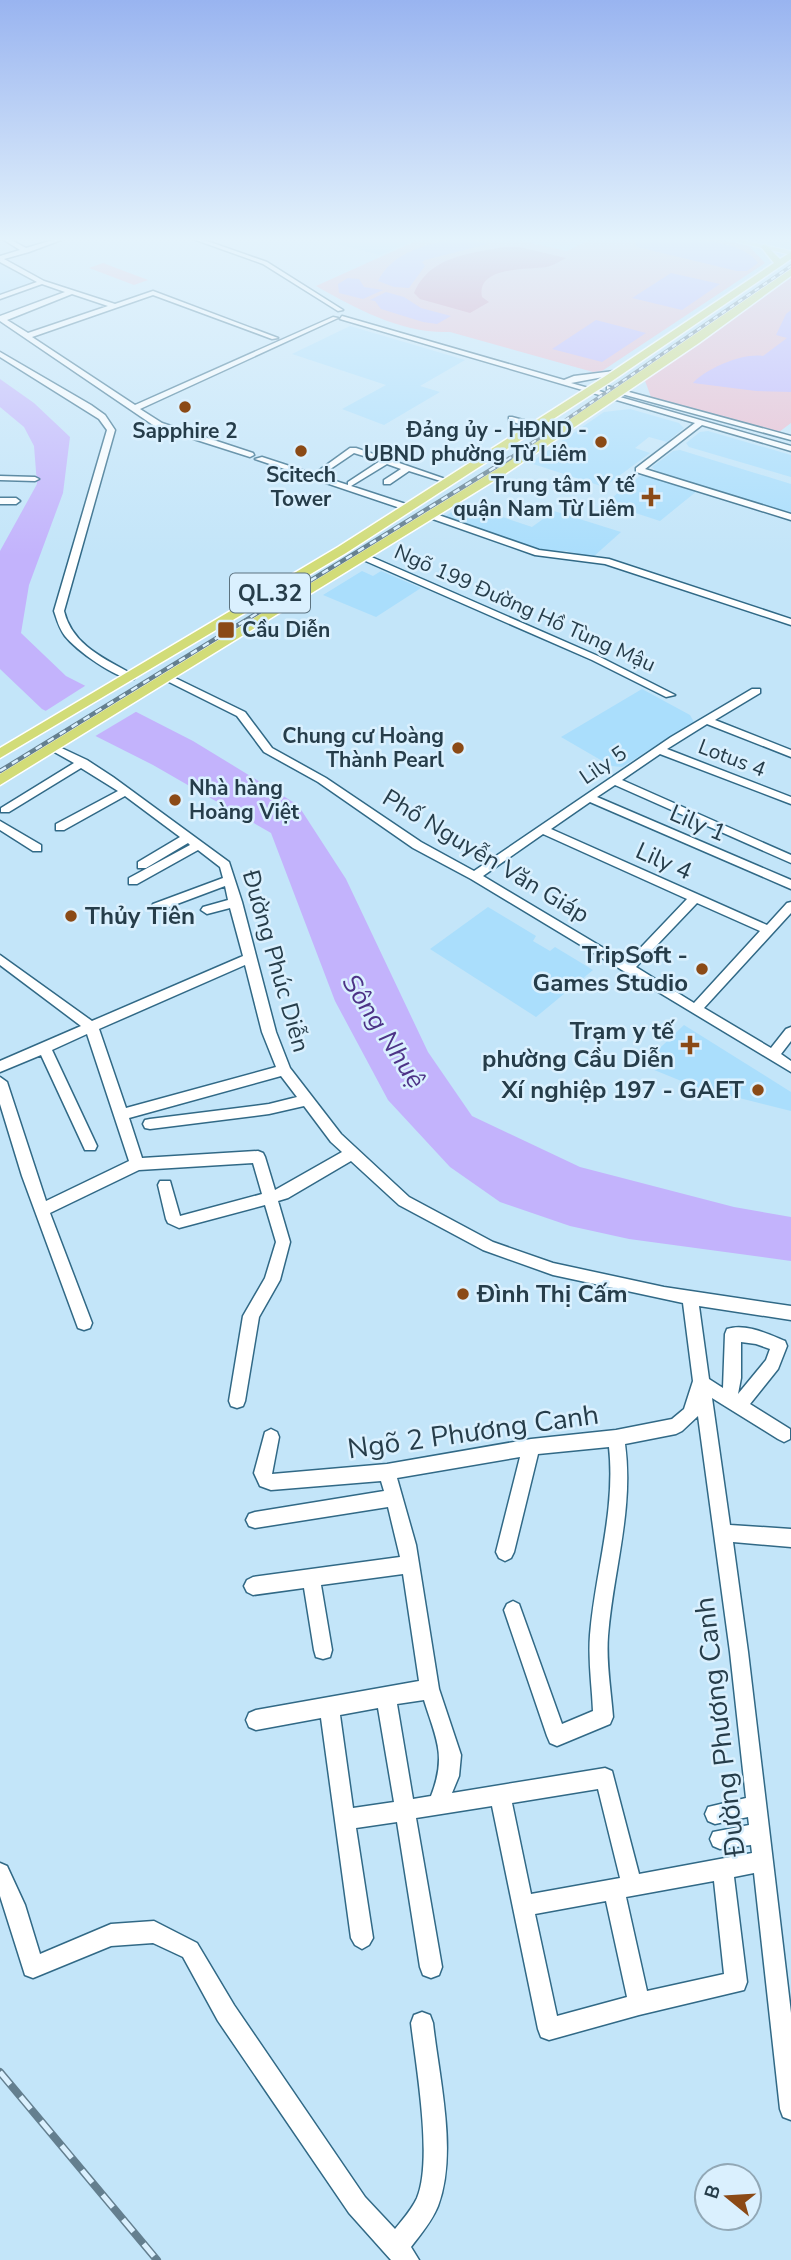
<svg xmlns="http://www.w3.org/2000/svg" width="791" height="2260" font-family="'Nunito Sans',sans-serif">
	<rect width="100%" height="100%" fill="#c3e5f9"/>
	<!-- built -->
	<path fill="#aadefc" d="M322 240H415L380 255Z
		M0 263 36 283 0 296Z
		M350 326 465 360 420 386 440 392 384 425 342 409 386 385 292 354Z
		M630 409 679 423 684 428 667 442 649 437 635 448 650 453 604 487 530 463 604 412Z
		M708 431 791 455V477L689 447 686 443 700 432Z
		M680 450 791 484V513L657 472 652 467 673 451Z
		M649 475 697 491 660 521 605 503 640 476Z
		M464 504 532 527 554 511 621 532 593 557 566 551H541L444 517Z
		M362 571 373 576 381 571 421 588 376 617 323 595Z
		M642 689 690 715 694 722 622 767 611 766 561 737Z
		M488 907 536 936 533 941 550 951 555 947 593 970 536 1017 430 949Z
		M684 1025 791 1092V1111L696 1087 642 1065Z"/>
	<!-- green -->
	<path fill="#ecbacd" d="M418 240H518L567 251 589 240H723L748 245 765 263 602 371 593 372 450 332C402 334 357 309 316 286Z
		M103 263 148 280 134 285 89 268Z
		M791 275V423L779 432 651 397 644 378Z"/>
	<!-- forest -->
	<path fill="#da8bac" d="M504 247H519L566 258C560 261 553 266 546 267 527 270 476 266 482 297L489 302 470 313 420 299 414 293C430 256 468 254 504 247Z"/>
	<!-- water -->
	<path fill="#c3b3fc" d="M450 240H471L488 244 425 260 422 262 425 266 409 288 394 287 378 281C391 254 423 245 450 240Z
		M629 240C663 240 737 233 758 263L747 271H737L637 247 636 241Z
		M671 273 720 284 682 310 632 298Z
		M348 278 359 279 364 287 383 290 363 299 339 293 338 284Z
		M386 292 404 297 421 308 451 316 437 324 423 322 381 309 375 301 370 300Z
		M791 310V392L756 391 693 383C707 368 743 353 763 356L787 338 776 335 786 314Z
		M596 320 646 333 602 362 552 349Z
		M0 379 34 403 70 437 63 493 29 585 21 633 66 676 193 741 298 805 346 879 428 1052 472 1116 580 1167 734 1207 791 1217V1261L629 1239 570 1226 500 1202 450 1167 388 1100 335 1001 271 833 153 765 42 709 0 669V551L37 484 34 446 24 427 0 407Z"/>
	<!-- pier -->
	<path fill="#c3e5f9" d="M88 684 139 710 92 738 44 712Z"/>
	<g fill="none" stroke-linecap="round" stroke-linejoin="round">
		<!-- minor casing -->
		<g stroke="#316986" stroke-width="3">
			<path id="minor" d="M4 240H11L26 248 53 240H61L29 252 4 259 44 281 115 304 153 291 278 338 272 339 153 295 32 337 135 405 333 317 338 318 140 409 162 423 253 453 254 455 250 457 156 427 0 321V316L65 292 42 284 0 299V295L37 282 0 262V256L20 250ZM72 294 108 306 28 333 7 320Z
				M196 240H204L267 262 343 310 338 311 263 264Z
				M342 316 564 380 574 376 622 370 623 372 619 374 571 383 791 446V451L702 425 645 469 791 514V520L636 472V468L695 423 340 319Z
				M0 352 91 405 105 415 115 430 64 611C72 645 105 659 134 675V679C117 680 76 650 65 636 59 628 57 620 54 611L107 430 99 419 0 357Z
				M607 386 791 436V440L607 390Z
				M512 417 538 424 539 426 535 428 509 421V417Z
				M350 448H356L454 482 450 484 409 471 390 484H384V480L401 469 387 464 351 486 412 506V510L409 511 255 459 262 457 314 474ZM354 453 380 461 348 482V485L320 476Z
				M0 476 35 477 39 479 35 481 0 480Z
				M0 498H16L20 501 16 504H0Z
				M430 512 539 550 609 559 791 619V625L605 564 535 555 427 517 426 515Z
				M361 555H367L598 656 675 695 666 697 592 660 361 559Z
				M167 674 245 712 272 748 326 778 421 842 474 871 671 737 752 689H760V693L715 720 791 750V757L707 724 667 749 791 797V804L660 754 622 780 791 855V863L615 785 597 797 791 880V889L590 802 551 829 767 925 787 903 791 902V913L704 1008 771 1048 786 1029 791 1027V1041L781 1054 791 1061V1072L471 879 413 848 318 782 264 752 237 716 163 679V675ZM543 834 687 899 627 962 483 876ZM697 903 760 931 694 1003 636 967Z
				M53 744 87 760 113 777 229 862 242 902 276 1032 290 1068 341 1134 409 1197 493 1242 553 1263 664 1287 791 1306V1320L699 1306 709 1379 723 1388 725 1334 727 1329C746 1323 768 1334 785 1341L787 1346 778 1369 750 1404 790 1429V1439L784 1442 778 1439 712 1398 730 1525 791 1529V1547L733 1542 748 1652 791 2013V2120L783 2117 780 2109 754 1873 734 1877 747 1982 744 1990 639 2015 549 2040 541 2037 538 2029 492 1806 416 1818 442 1967 439 1975 431 1978 423 1975 420 1967 397 1822 356 1828 373 1938 369 1945 362 1949 355 1945 351 1938 321 1718 256 1730 249 1727 246 1720 249 1713 256 1710 419 1681 403 1574 321 1585 332 1650 330 1657 323 1659 316 1657 314 1650 304 1588 253 1595 247 1592 244 1586 247 1580 253 1577 400 1557 388 1507 255 1528 249 1526 246 1520 249 1514 255 1512 384 1491 381 1481 271 1490 260 1486 254 1473 265 1432 271 1429 277 1432 279 1437 272 1474 387 1464 531 1439 616 1430 672 1419 684 1409 693 1381 683 1303 553 1275 483 1250 399 1205 351 1161 288 1198 278 1201 290 1242 280 1280 259 1317 245 1401 243 1406 237 1408 231 1406 229 1401 243 1316 265 1278 276 1242 265 1205 179 1228 168 1223 166 1219 158 1185 160 1181H170L180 1216 262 1194 253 1163 139 1170 50 1213 92 1323 90 1328 84 1330 78 1328 22 1176 0 1104V1077L7 1082 46 1201 129 1161 87 1034 52 1050 97 1146 95 1150H85L41 1055 0 1072V1061L81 1026 0 965V955L92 1021 243 956 230 908 207 914 201 910 203 907 228 900 225 886 161 910 157 911 151 907 153 904 223 878 220 867 198 850 137 884H129V878L190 845 188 843 146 868H138V862L180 837 125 796 64 830H56V824L118 791 81 768 9 812H1V808L74 763 49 749V745ZM245 965 262 1032 276 1067 126 1108 99 1029ZM281 1076 297 1097 269 1104 150 1119 145 1120 143 1124 145 1128 150 1129 269 1114 304 1106 331 1142 342 1152 275 1190 265 1157 263 1153 258 1151 142 1158 129 1118ZM741 1342 756 1344 770 1349 766 1360 738 1394 741 1378ZM698 1416 730 1652 746 1798 708 1807 705 1814 708 1821 715 1824 748 1817 749 1825 713 1832 710 1839 713 1846 720 1849 751 1845 752 1853 639 1874 612 1771 605 1768 452 1793 459 1776 461 1755 439 1689 416 1545 397 1478 520 1457 496 1552 499 1558 505 1561 511 1558 514 1552 538 1454 609 1447C616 1511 595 1572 590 1635 588 1661 592 1686 593 1711L562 1724 519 1604 513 1601 507 1604 504 1610 547 1736 550 1743 557 1746 610 1724 613 1717C611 1690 606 1663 608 1636 613 1571 634 1510 625 1444L676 1434 682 1431ZM424 1700C436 1739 447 1755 431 1796L413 1799 397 1704ZM378 1708 394 1802 353 1808 340 1715ZM598 1789 620 1878 531 1894 512 1803ZM714 1881 724 1974 647 1991 626 1897ZM606 1901 627 1997 557 2016 535 1914Z
				M0 821 41 845V851H33L0 830Z
				M0 1863 7 1866 25 1905 40 1954 111 1924 154 1921 197 1943 234 2005 365 2197 395 2229C403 2219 412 2209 417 2198 433 2160 416 2066 411 2023L414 2015 422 2012 430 2015 433 2023C439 2078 458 2153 438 2206 432 2221 421 2234 411 2247L419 2260H391L349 2213 218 2021 183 1957 153 1943 111 1946 33 1978 25 1975 0 1896Z"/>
		</g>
		<!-- major casing -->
		<g stroke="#fff" stroke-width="2">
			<path id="major" d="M729 240H741L791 251V255Z"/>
		</g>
		<!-- highway casing -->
		<g stroke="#fff" stroke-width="3">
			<path id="highway" d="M765 244 780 259 791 252V259L612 381 346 553 0 758V748L338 547 604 377 774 263 761 247Z
				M791 269V276L699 343 505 474 0 785V774L497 469Z"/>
		</g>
		<!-- minor -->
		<use href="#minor" fill="#fff" fill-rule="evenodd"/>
		<!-- major -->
		<use href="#major" fill="#e4eaae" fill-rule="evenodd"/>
		<!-- highway -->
		<use href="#highway" fill="#d2dc78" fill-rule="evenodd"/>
		<!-- rail-far2 casing -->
		<g stroke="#647f8f" stroke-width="3.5">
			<path id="rail-far2" d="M507 460 791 266"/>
		</g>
		<!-- rail-far1 casing -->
		<g stroke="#647f8f" stroke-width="4.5">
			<path id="rail-far1" d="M0 771 510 458"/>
		</g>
		<!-- rail casing -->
		<g stroke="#647f8f" stroke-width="8">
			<path id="rail" d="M0 2072 157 2260"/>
		</g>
		<!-- rail-far2 -->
		<use href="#rail-far2" stroke="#daf0fe" stroke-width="2" stroke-dasharray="5" stroke-linecap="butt"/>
		<!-- rail-far1 -->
		<use href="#rail-far1" stroke="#daf0fe" stroke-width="2.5" stroke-dasharray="7" stroke-linecap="butt"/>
		<!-- rail -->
		<use href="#rail" stroke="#daf0fe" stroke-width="5" stroke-dasharray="16" stroke-linecap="butt"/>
	</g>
	<!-- sky -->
	<linearGradient id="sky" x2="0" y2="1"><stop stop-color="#99b4f0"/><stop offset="0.43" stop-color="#e4f3fc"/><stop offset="1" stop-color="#e4f3fc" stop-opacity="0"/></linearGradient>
	<rect width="791" height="556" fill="url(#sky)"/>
	<!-- markers -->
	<g fill="#8b4a16" stroke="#daf0fe" stroke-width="2.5">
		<circle cx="185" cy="407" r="7"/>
		<circle cx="601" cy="442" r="7"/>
		<circle cx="301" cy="451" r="7"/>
		<path d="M647.5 486.5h7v7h7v7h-7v7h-7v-7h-7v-7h7z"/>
		<rect x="217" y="621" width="18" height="18" rx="3.5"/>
		<circle cx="458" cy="748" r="7"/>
		<circle cx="175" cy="800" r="7"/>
		<circle cx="71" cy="916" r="7"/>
		<circle cx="702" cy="969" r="7"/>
		<path d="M686.5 1034.5h7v7h7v7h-7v7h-7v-7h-7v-7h7z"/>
		<circle cx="758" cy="1090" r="7"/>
		<circle cx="463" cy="1294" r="7"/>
	</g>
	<g text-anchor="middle" stroke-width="5" stroke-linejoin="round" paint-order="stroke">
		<!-- far-poi labels -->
		<g font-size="21" font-weight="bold" fill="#263d4a" stroke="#daf0fe" text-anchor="end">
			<text x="587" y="437">Đảng ủy - HĐND -<tspan x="587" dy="24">UBND phường Từ Liêm</tspan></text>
			<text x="185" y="438" text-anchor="middle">Sapphire 2</text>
			<text x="301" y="482" text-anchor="middle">Scitech<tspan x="301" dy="24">Tower</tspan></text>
			<text x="635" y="492">Trung tâm Y tế<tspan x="635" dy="24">quận Nam Từ Liêm</tspan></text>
			<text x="242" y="637" text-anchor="start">Cầu Diễn</text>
			<text x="444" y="743">Chung cư Hoàng<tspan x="444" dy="24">Thành Pearl</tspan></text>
			<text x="189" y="795" text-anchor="start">Nhà hàng<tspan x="189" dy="24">Hoàng Việt</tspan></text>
		</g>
		<!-- far-street labels -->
		<g font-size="21" fill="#263d4a" stroke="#daf0fe">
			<text transform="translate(525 608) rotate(24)" y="7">Ngõ 199 Đường Hồ Tùng Mậu</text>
			<text transform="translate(732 758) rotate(21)" y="7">Lotus 4</text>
			<text transform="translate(603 765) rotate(-34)" y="7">Lily 5</text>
		</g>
		<!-- shield labels -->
		<rect fill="#daf0fe" stroke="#5c7380" stroke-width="2" x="230" y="573.5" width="80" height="39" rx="5"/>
		<g font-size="23" font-weight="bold" fill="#263d4a">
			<text x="270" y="601">QL.32</text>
		</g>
		<!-- street labels -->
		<g font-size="24" fill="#263d4a" stroke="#daf0fe">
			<text transform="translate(698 823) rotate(23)" y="8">Lily 1</text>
			<text transform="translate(486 856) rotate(31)" y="8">Phố Nguyễn Văn Giáp</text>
			<text transform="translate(664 861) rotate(24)" y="8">Lily 4</text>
			<text transform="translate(276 961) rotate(74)" y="8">Đường Phúc Diễn</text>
		</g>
		<!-- poi labels -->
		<g font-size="24" font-weight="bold" fill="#263d4a" stroke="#daf0fe" text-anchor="end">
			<text x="85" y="924" text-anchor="start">Thủy Tiên</text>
			<text x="688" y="963">TripSoft -<tspan x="688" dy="28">Games Studio</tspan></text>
			<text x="674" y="1039">Trạm y tế<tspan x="674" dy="28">phường Cầu Diễn</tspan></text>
			<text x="744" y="1098">Xí nghiệp 197 - GAET</text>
			<text x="477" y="1302" text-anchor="start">Đình Thị Cấm</text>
		</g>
		<!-- water labels -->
		<g font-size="26" font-style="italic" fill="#4d3387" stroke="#daf0fe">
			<text transform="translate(384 1031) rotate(57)" y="9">Sông Nhuệ</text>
		</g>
		<!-- near-street labels -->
		<g font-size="28" fill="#263d4a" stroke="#daf0fe">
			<text transform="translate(473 1431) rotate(-8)" y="10">Ngõ 2 Phương Canh</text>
			<text transform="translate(719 1727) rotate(-97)" y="10">Đường Phương Canh</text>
		</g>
	</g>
	<!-- north arrow -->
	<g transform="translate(728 2197) rotate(288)"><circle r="33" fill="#daf0fe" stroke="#92a8b6" stroke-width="2"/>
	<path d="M0-5L12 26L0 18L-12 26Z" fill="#8b4a16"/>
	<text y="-10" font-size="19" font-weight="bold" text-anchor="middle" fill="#263d4a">B</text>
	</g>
</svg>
